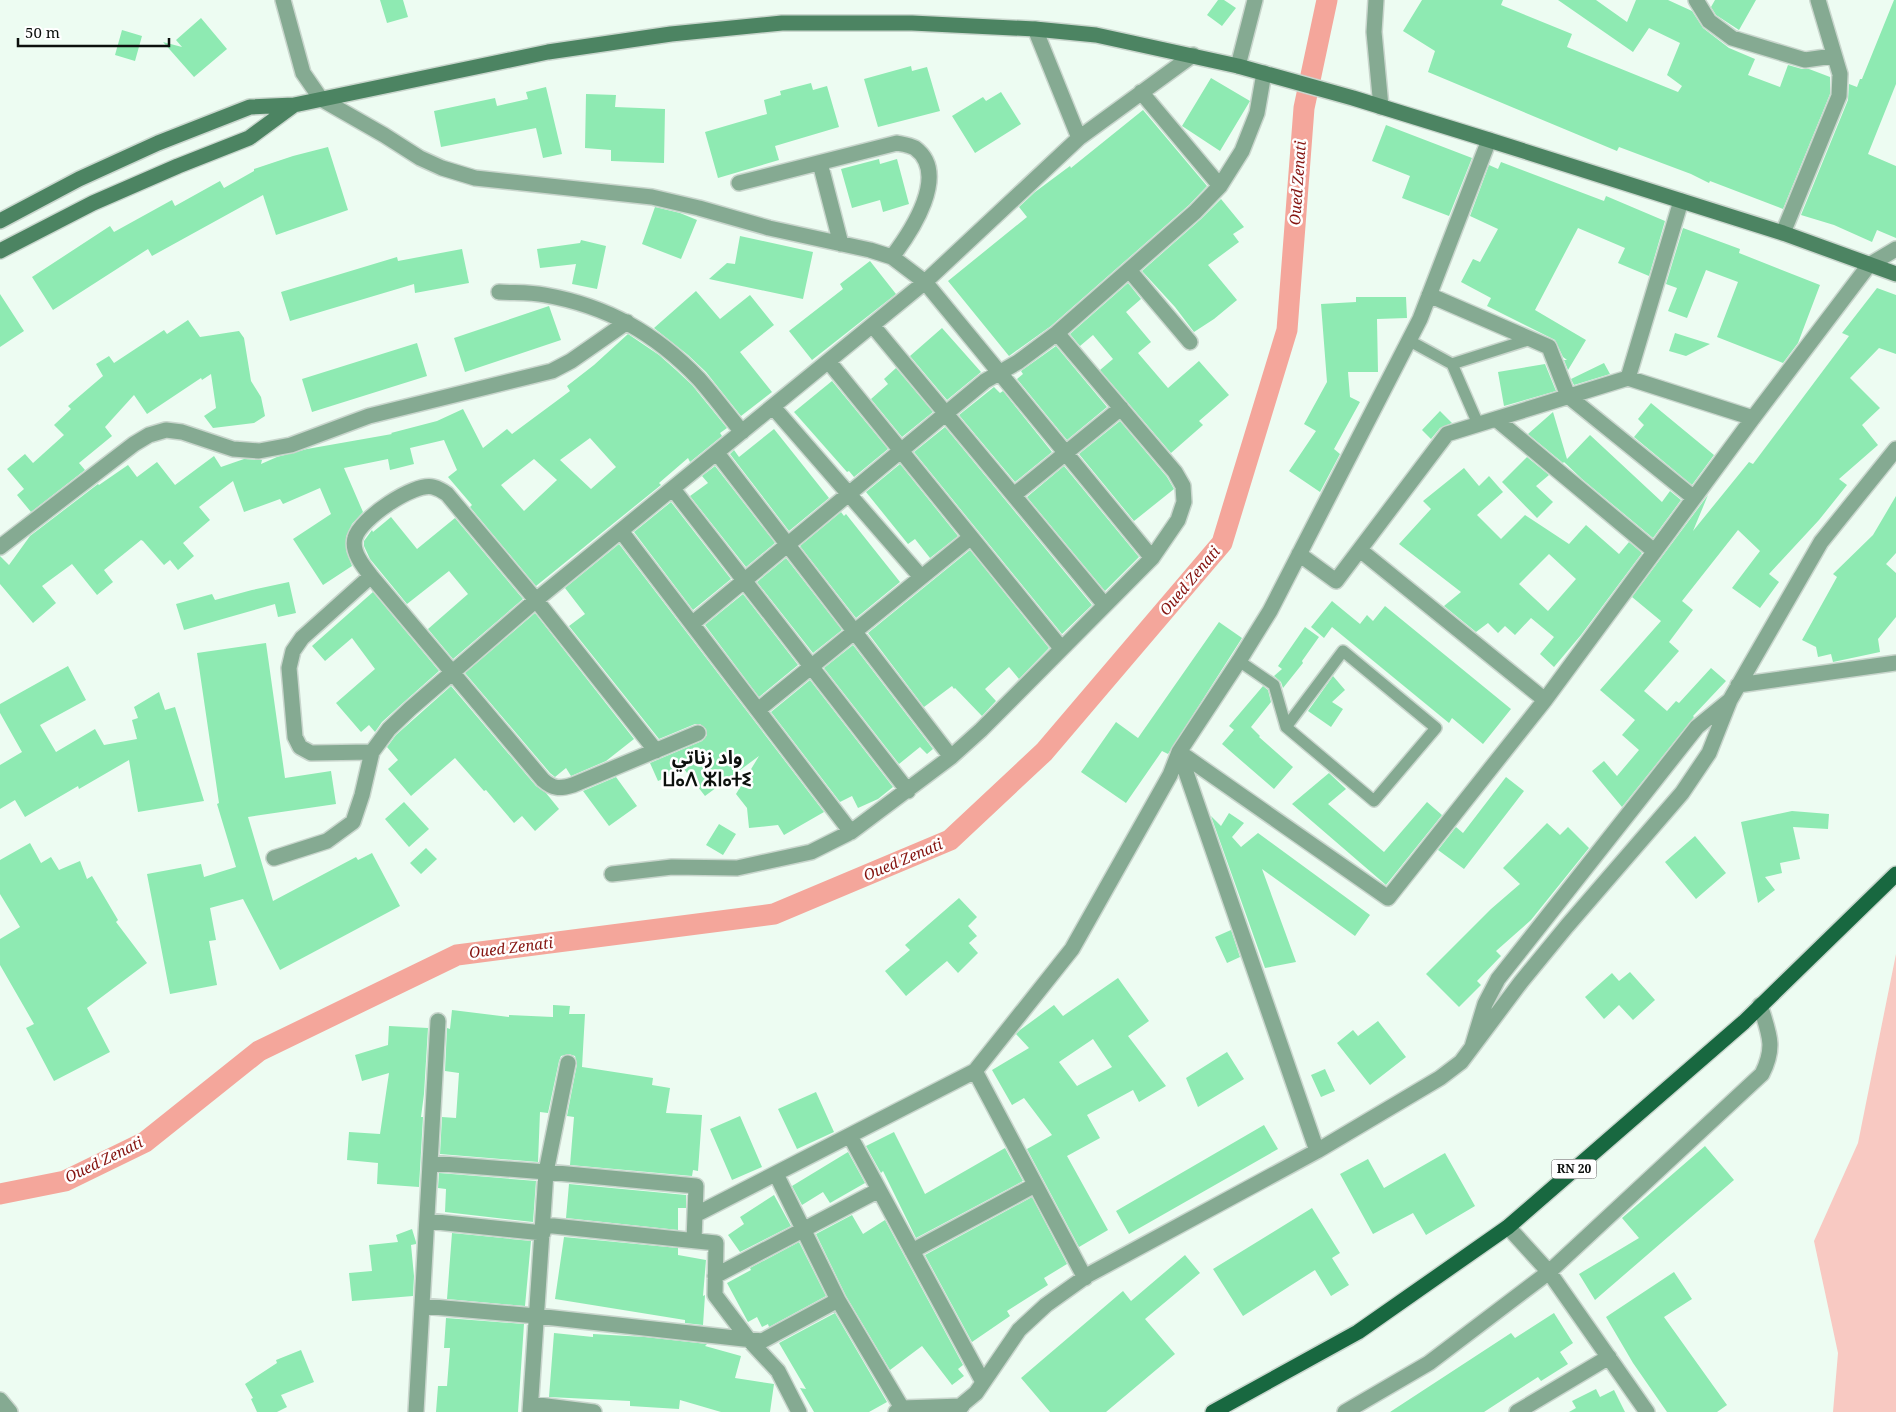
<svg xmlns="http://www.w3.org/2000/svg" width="1896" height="1412" font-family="'Noto Serif','Noto Sans Arabic','Noto Sans Tifinagh',serif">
	<rect width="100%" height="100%" fill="#edfcf2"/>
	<!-- green -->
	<path fill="#f8c9c2" d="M1896 954V1412H1833L1838 1353 1814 1241 1858 1143Z"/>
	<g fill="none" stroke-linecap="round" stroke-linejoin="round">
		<!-- canal -->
		<path stroke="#f4a69b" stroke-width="21" d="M0 1194 65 1181 145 1142 259 1051 457 955 774 914 950 840 1044 752 1222 543 1287 330 1304 108 1327 0"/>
	</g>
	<!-- building -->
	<path fill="#8eeab2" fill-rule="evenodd" d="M380 0H403L408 17 387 23Z
		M1218 0H1224L1236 8 1222 26 1207 15Z
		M1422 0H1503L1501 5 1572 34 1567 47 1678 92 1682 86 1667 75 1680 43 1649 28 1633 52 1558 0H1596L1627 22 1636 0H1668L1692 11 1703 28 1729 48 1755 59 1748 75 1780 87 1788 65 1802 69H1809L1830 77V94L1783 209 1710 181 1709 183 1691 174 1619 147 1617 151 1428 72 1435 51 1403 31Z
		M1715 0H1756L1739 30 1716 15 1711 7Z
		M1894 0H1896V84L1868 154 1896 166V238L1877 230 1872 242 1834 225 1801 215 1848 100 1849 84 1857 87 1860 79H1862Z
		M201 18 227 49 194 77 163 42 182 47 176 40Z
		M122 30 142 36 135 61 115 55Z
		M911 66 912 71 927 67 940 111 878 127 864 79Z
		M1211 78 1250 101 1220 151 1182 126Z
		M811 83 813 90 827 86 839 127 775 146 779 160 718 178 705 132 767 114 764 100 781 95 780 91Z
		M546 87 562 154 543 158 536 128 441 147 434 111 495 98 497 106 528 99 526 92Z
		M1001 92 1021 124 975 153 952 116 983 97 986 101Z
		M586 94 616 95 615 107 665 109 664 163 611 161V150L585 148Z
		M1143 110 1207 186 1189 205 1051 326 1009 356 948 281 1027 217 1019 207 1035 192 1070 166 1071 168Z
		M1386 125 1472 158 1449 216 1402 198 1410 176 1372 161Z
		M328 147 348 210 276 235 263 195 152 256 148 249 53 310 32 277 110 226 114 232 172 200 175 206 220 181 224 188 254 171V169L293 156Z
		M879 159 880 164 897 159 909 204 883 212 880 200 852 208 841 169Z
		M1501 162 1604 201 1606 196 1665 221 1649 276 1618 263 1625 248 1578 228 1535 310 1586 340 1568 370 1564 360H1567L1563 357 1555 340 1487 306 1491 298 1461 282 1473 259 1480 262 1498 229 1470 216 1489 165 1498 169Z
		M1221 199 1244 227 1233 234 1239 242 1208 265 1237 300 1214 319 1194 332 1175 307 1142 271 1201 219Z
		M655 207 680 213 697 220 681 259 642 244Z
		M1683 228 1740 249 1739 253 1820 285 1798 343 1783 363 1717 337 1738 282 1706 270 1687 318 1668 311 1677 288 1666 284Z
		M740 236 813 252 803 299 709 279 727 263 735 264Z
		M581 240 606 246 597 289 572 284 576 264 540 268 537 249 580 243Z
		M462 249 469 283 415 293 414 284 290 321 281 292 397 257 398 261Z
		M870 261 896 294 812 360 789 331 843 289 840 284Z
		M1128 283 1141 299 1126 312 1151 342 1138 353 1168 388 1199 361 1229 395 1199 421 1203 425 1171 453 1100 370 1113 359 1093 335 1080 346 1070 334Z
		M1877 288 1896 295V354L1879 348 1850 378 1880 408 1862 425 1878 445 1839 479 1847 485 1819 520 1769 574 1779 582 1760 608 1732 588 1760 551 1738 530 1682 601 1693 610 1669 642 1679 651 1644 691 1667 711 1676 701 1679 703 1711 668 1726 681 1693 716 1694 717 1622 807 1592 771 1604 761 1617 776 1639 750 1622 735 1635 720 1600 690 1661 621 1632 597 1708 495 1693 531 1749 462 1753 464 1849 336 1842 333Z
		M696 291 720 319 750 295 774 325 740 352 772 392 741 416 706 372 688 355 654 328Z
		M0 294 24 331 0 347Z
		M1356 297H1406L1407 318 1377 319 1378 372H1348L1350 397 1360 402 1334 449 1340 454 1320 492 1289 471 1316 431 1304 424 1327 382 1321 304 1356 302Z
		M549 306 561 340 465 372 454 338Z
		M188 320 200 337 239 331 244 338 251 381 261 397 265 416 254 423 213 428 204 416 216 408 211 374 202 380 201 378 147 414 134 395 105 427 112 436 79 463 85 470 31 512 17 495 24 489 7 469 25 454 33 463 64 435 54 425 71 409 68 406 103 376 96 364 109 356 114 363 164 330 167 334Z
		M942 328 981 372 947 400 910 356Z
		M1675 333 1710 344 1686 356 1669 351Z
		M628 334 659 355 676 370 692 385 727 428 720 433 722 436 690 462 688 458 659 483 661 485 536 586 470 507 472 505 448 477 457 470 444 440 410 448 414 464 390 470 388 459 344 468 363 512 352 524 346 537V550L352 566 323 585 293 539 331 514 320 488 283 504 280 499 244 512 233 481 199 507 210 520 183 543 194 556 178 570 170 560 164 565 143 541 141 540 104 570 113 582 97 595 72 564 42 586 56 603 33 623 0 584V556L9 565 30 536 98 484 99 485 128 465 137 477 157 462 175 485 214 456 221 467 244 459 262 460 261 464 277 457 307 449 392 434 391 433 437 421 463 409 483 448 507 429 512 434 570 391 567 386 594 365ZM590 438 616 467 591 489 560 460ZM534 459 557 480 524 511 501 485Z
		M417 343 427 376 312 412 302 379Z
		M1056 346 1107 407 1067 440 1017 379 1023 374 1021 371Z
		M1604 363 1610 374 1574 385 1571 379Z
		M1545 364 1556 391 1504 406 1498 372Z
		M896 368 933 412 902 437 871 399 888 384 884 379Z
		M832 381 888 449 854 477 849 471 847 472 794 412Z
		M994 387 1000 393 1003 391 1052 452 1015 482 959 415Z
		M1651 403 1714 455 1692 485 1634 437 1644 425 1638 419Z
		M1440 411 1452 423 1440 428 1431 439 1422 430Z
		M1553 412 1567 459 1590 435 1662 502 1670 491 1681 500 1653 538 1582 479 1564 462 1565 461 1563 463 1528 434Z
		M1120 421 1167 477 1174 489 1134 521 1079 454Z
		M945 427 1092 605 1062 634 914 452Z
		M774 429 829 498 789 531 730 454 734 450 739 457Z
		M1527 457 1549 475 1536 486 1553 502 1537 518 1502 482Z
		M900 464 958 536 930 558 915 539 908 544 866 492Z
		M715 466 775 543 746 567 690 496 708 483 702 476Z
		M1064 466 1139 557 1105 591 1027 497Z
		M1464 468 1479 486 1489 476 1503 492 1477 515 1501 539 1525 515 1569 544 1586 525 1619 554 1629 542 1642 553 1581 635 1554 667 1540 654 1554 637 1531 618 1515 635 1505 626 1498 633 1488 623 1476 632 1444 606 1461 592 1399 544 1431 509 1423 501ZM1549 554 1576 579 1548 611 1519 584Z
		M1896 496V553L1886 564 1896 573V617L1878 639 1880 652 1833 662 1831 654 1818 657 1816 647 1802 640 1837 577 1833 574 1873 535Z
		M671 502 731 579 693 610 634 532Z
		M841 512 844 516 846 514 900 582 856 618 800 546Z
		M391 517 417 549 455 518 523 599 453 659 428 629 468 594 449 571 407 604 370 559 364 546V541L372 530 373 532Z
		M619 544 824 812 784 835 778 825 749 828 747 808 736 794 759 756 705 796 684 769 658 781 650 763 702 741 707 735 706 729 700 724H695L659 739 569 626 585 614 565 588Z
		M970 550 1049 648 1019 679 1009 667 985 689 996 701 982 716 955 688 954 689 952 686 924 707 868 633Z
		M786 558 842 630 813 653 757 582Z
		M289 582 296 613 278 617 275 604 184 630 176 604 212 594 215 600 252 590Z
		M373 592 439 671 404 702 382 722 375 732 369 725 361 732 336 703 375 669 352 638 325 661 312 646Z
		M743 594 798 665 759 697 705 625Z
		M1332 601 1360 624 1367 615 1373 621 1385 606 1511 709 1483 744 1452 718 1449 723 1332 627 1324 638 1311 627Z
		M535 613 634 739 606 761 571 776 566 768 555 777 550 773 465 673Z
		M1219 622 1242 638 1168 754 1162 751 1126 803 1081 772 1116 722 1138 738Z
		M1305 627 1319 637 1302 661 1303 663 1283 688 1281 682 1274 676 1282 669 1278 666Z
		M266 643 285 778 331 771 336 804 248 817 273 901 356 857 358 860 372 853 400 906 280 970 243 899 210 908 216 940 209 941 217 985 170 994 147 874 201 864 204 877 236 867 217 804 219 803 197 653Z
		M853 645 933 749 927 754 920 747 899 764 824 668Z
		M68 666 86 700 40 725 56 752 95 729 104 745 137 739 132 720 138 718 134 707 159 692 165 710 175 707 204 801 138 812 129 760 79 789 78 786 25 817 15 800 0 809V765L22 752 0 713V704Z
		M1333 676 1345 690 1332 702 1343 709 1331 727 1308 711Z
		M810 680 893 787 878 799 858 808 852 796 840 802 771 712Z
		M451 686 536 786 546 793 559 809 535 831 522 816 514 823 486 790 484 791 455 758 411 796 388 769 398 760 387 747 396 735Z
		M1263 686 1268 690 1271 702 1251 727 1260 736 1259 737 1293 767 1274 789 1222 744 1234 730 1229 726Z
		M1329 773 1346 789 1328 804 1384 852 1427 802 1442 815 1386 885 1292 804Z
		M616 777 637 806 609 826 583 791Z
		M1506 777 1524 791 1464 869 1438 850 1456 827 1463 833Z
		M404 802 429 829 409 847 385 819Z
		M1792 811 1829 814 1828 829 1793 827 1800 859 1780 863 1782 873 1765 877 1775 890 1758 903 1741 822Z
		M1229 813 1244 823 1232 837 1241 847 1258 833 1370 915 1355 936 1262 869 1296 962 1265 968 1211 816 1221 826Z
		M1547 823 1560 835 1568 827 1589 848 1531 920 1496 951 1501 956 1477 981 1481 985 1459 1007 1426 974 1491 909 1520 884 1503 868Z
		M719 824 736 834 723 855 706 845Z
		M1695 836 1726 873 1696 899 1665 862Z
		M30 843 41 863 51 857 59 870 80 861 87 879 92 876 118 920 116 922 147 963 87 1008 110 1052 54 1081 26 1028 34 1024 0 965V939L20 927 0 894V860Z
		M426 848 437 859 421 874 410 863Z
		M959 898 977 917 968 926 977 936 969 943 978 953 958 973 947 961 906 996 885 971 910 950 905 945Z
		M1231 930 1240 957 1227 963 1215 937Z
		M1630 972 1655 1000 1633 1020 1619 1005 1604 1019 1585 997 1612 973 1619 981Z
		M1118 978 1149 1021 1128 1036 1166 1086 1139 1102 1133 1090 1087 1115 1100 1138 1067 1156 1108 1230 1079 1247 1027 1149 1052 1135 1024 1098 1012 1105 992 1070 1029 1048 1016 1034 1020 1030 1054 1005 1063 1016ZM1093 1039 1112 1067 1077 1086 1059 1062Z
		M553 1005 570 1006 569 1014H585L582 1067 653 1078 652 1085 670 1088 666 1113 702 1115 698 1171 693 1170 692 1176 570 1165 574 1117 567 1116 577 1064 575 1056 569 1054 561 1056 559 1061 548 1113 540 1112 538 1162 440 1154 442 1117 456 1118 459 1073 445 1071 447 1028 450 1029 452 1010 509 1017V1015L553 1017Z
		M1378 1021 1406 1057 1370 1085 1337 1043 1353 1030 1358 1036Z
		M389 1026 428 1028 424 1094 421 1117H423L419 1187 377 1184 378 1163 347 1160 349 1132 380 1134 389 1073 362 1081 355 1055 388 1045Z
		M1227 1052 1244 1079 1198 1107 1186 1078Z
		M1325 1069 1335 1091 1321 1097 1311 1075Z
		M816 1092 834 1132 797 1149 778 1109Z
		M740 1116 762 1167 732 1180 710 1129Z
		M1264 1125 1278 1149 1129 1234 1116 1211Z
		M894 1132 925 1194 1005 1148 1023 1181 916 1238 883 1171 881 1173 866 1146Z
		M1705 1146 1734 1180 1595 1300 1579 1274 1639 1238 1622 1218Z
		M848 1152 865 1183 830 1203 823 1192 802 1205 792 1186Z
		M1445 1153 1475 1206 1426 1235 1413 1213 1373 1234 1340 1174 1368 1159 1384 1188Z
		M439 1173 536 1181 533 1222 445 1212 446 1189 438 1188Z
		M569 1184 686 1195V1208H678V1230L566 1218Z
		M774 1195 791 1226 740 1252 728 1235 744 1224 740 1217Z
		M1032 1197 1067 1264 1044 1278 1048 1285 1007 1311 1010 1316 972 1342 925 1255Z
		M1312 1208 1340 1253 1332 1258 1349 1285 1331 1296 1315 1270 1243 1316 1213 1269Z
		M852 1215 863 1234 885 1220 963 1365 958 1369 964 1376 952 1385 922 1346 890 1370 846 1296 816 1234Z
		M412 1229 416 1242V1244L411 1245 414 1276 413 1296 352 1301 349 1273 372 1271 369 1245 398 1242 396 1235Z
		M452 1233 531 1241 525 1306 447 1299Z
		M564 1237 678 1248V1255L706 1260 703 1296 705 1295 703 1325 685 1323V1320L555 1299Z
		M799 1242 826 1296 769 1327 768 1324 762 1327 757 1317 748 1322 727 1283 751 1270 750 1268Z
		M1185 1255 1200 1273 1145 1319 1175 1354 1106 1412H1050L1021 1378 1123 1291 1131 1301Z
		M1674 1272 1692 1299 1664 1317 1727 1405 1717 1412H1667L1633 1363 1606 1317Z
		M835 1313 887 1402 869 1412H814L800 1388 806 1389 779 1343Z
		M1554 1313 1573 1343 1560 1352 1568 1364 1541 1381 1538 1377 1484 1412H1390L1511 1333 1515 1338Z
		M446 1318 524 1324 518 1412H436L438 1386H447L450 1348H444Z
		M554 1333 593 1337V1334L645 1337 707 1344 705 1346 741 1356 735 1378 774 1384 770 1412H721L680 1400 679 1409 630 1406V1401L549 1397Z
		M301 1350 314 1382 281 1395 287 1407 277 1412H257L251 1399 253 1398 245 1384 277 1363 276 1360Z
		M1596 1389 1600 1397 1614 1390 1625 1412H1569L1576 1408 1572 1401Z"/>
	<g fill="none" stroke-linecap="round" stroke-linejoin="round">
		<!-- lane casing -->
		<g stroke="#c9d6cd" stroke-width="14">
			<path id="lane" d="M1408 340 1452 364 1478 424
				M1452 364 1531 339
				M1239 661 1274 685 1286 727 1374 801 1436 728 1343 651 1286 727"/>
		</g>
		<!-- street casing -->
		<g stroke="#c9d6cd" stroke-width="18">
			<path id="street" d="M283 0 303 73 321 99 384 135 420 158 442 168 475 178 652 197 699 208 769 228 870 250 892 257 925 282 1152 558
				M1376 0 1374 32 1381 107
				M1696 0 1709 21 1732 38 1805 60 1833 56
				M1035 29 1079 138
				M1238 66 1255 0
				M1141 92 1220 186
				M820 163 841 244
				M739 183 897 143C902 144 910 145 915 148 950 174 911 232 892 257
				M1783 233 1839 96 1840 74 1818 0
				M1129 270 1190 342
				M499 292C514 293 530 292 545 295 607 306 655 333 699 379 714 396 728 415 742 432
				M1429 295 1549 347 1568 396 1694 498
				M873 326 1104 604
				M829 362 1061 648
				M1628 378 1753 418
				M773 407 921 577
				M1496 419 1654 551
				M717 453 951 757
				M673 489 908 791
				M1014 495 1121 408
				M621 531 851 832
				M0 547 134 444 149 435 166 430 182 432 233 449 259 451 291 445 369 416 552 371 571 361 627 322
				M1360 550 1545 700
				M1299 554 1336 581 1447 434 1628 378 1681 201
				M371 576 302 638 293 651 289 668 295 737 300 747 311 753 372 752
				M693 623 985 381 1018 362 1057 333 1195 212 1220 186 1242 151 1257 113 1264 73
				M1738 685 1896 663
				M1730 700 1821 542 1896 449
				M758 710 971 537
				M656 751 536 600 447 494C443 491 437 488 433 487 414 482 360 519 355 538 351 551 363 566 371 576L543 780C553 789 560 789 573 785L698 733
				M1179 752 1388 898 1545 700 1753 418 1869 265 1896 249
				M1179 752 1317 1151
				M274 858 327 841 353 822 362 795 372 752 389 729 410 709 536 600 925 282 1079 138 1193 55
				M612 874 672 867 737 868 811 852 851 832 951 757 981 730 1152 558 1178 520 1184 502 1183 486 1175 472 1057 333
				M975 1071 1085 1278
				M850 1136 983 1382
				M430 1163 546 1172 696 1186 694 1241
				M776 1174 838 1300 902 1408
				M695 1215 975 1071 1072 949 1170 775 1179 752 1239 661 1270 611 1420 319 1489 140
				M427 1221 543 1233
				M544 1225 716 1243 715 1295 749 1340 778 1371 799 1412
				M1508 1227 1549 1272 1647 1412
				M912 1251 1035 1185
				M715 1276 879 1190
				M422 1306 536 1316 762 1341 838 1300
				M0 1400 10 1412
				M531 1404 594 1412
				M416 1412 438 1021
				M530 1412 546 1172 568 1063
				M896 1412 902 1408 962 1406
				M953 1412 976 1393 1019 1330 1046 1305 1088 1275 1317 1151 1440 1078 1461 1062 1521 982 1567 926 1682 793 1709 753 1730 700 1697 727 1498 979 1485 1004 1472 1047
				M1345 1412 1429 1363 1549 1272 1762 1074C1776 1046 1769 1034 1760 1005
				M1517 1412 1609 1357"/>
		</g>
		<!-- secondary casing -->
		<g stroke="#c9d6cd" stroke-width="18">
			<path id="secondary" d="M0 221 79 179 158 143 250 107 294 105 548 52 671 34 782 23H912L1035 29 1096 35 1238 66 1353 98 1489 140 1783 233 1896 274
				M0 251 93 203 178 166 249 138 294 105"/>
		</g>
		<!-- primary casing -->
		<g stroke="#c9d6cd" stroke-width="18">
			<path id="primary" d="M1213 1412 1358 1332 1508 1227 1744 1022 1896 874"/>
		</g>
		<!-- lane -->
		<use href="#lane" stroke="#85aa92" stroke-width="11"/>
		<!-- street -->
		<use href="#street" stroke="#85aa92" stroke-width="15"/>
		<!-- secondary -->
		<use href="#secondary" stroke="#4c8462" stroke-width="15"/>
		<!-- primary -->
		<use href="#primary" stroke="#186840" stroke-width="15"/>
	</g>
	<g text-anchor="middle" stroke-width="5" stroke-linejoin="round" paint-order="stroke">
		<!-- shield labels -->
		<rect fill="#fff" stroke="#555856" stroke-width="1" x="1551.5" y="1159.5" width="45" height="19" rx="4"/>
		<g font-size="12" font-weight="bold" fill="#0c100d">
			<text x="1574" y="1173">RN 20</text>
		</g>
		<!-- water labels -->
		<g font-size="15" font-style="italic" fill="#851410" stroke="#fff">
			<text transform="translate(1298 183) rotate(-86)" y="5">Oued Zenati</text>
			<text transform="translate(1190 581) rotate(-50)" y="5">Oued Zenati</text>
			<text transform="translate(903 860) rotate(-23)" y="5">Oued Zenati</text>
			<text transform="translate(511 948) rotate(-7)" y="5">Oued Zenati</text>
			<text transform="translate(104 1160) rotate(-26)" y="5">Oued Zenati</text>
		</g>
		<!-- district labels -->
		<g font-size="19" font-weight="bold" fill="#0c100d" stroke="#fff">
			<text x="707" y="764">واد زناتي<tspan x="707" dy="22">ⵡⴰⴷ ⵣⵏⴰⵜⵉ</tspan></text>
		</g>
	</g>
	<!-- scale -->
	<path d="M18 38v8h151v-8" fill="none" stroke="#0c100d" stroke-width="2.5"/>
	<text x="25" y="38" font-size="15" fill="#0c100d" stroke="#ffffff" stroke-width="4" paint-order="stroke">50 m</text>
</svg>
